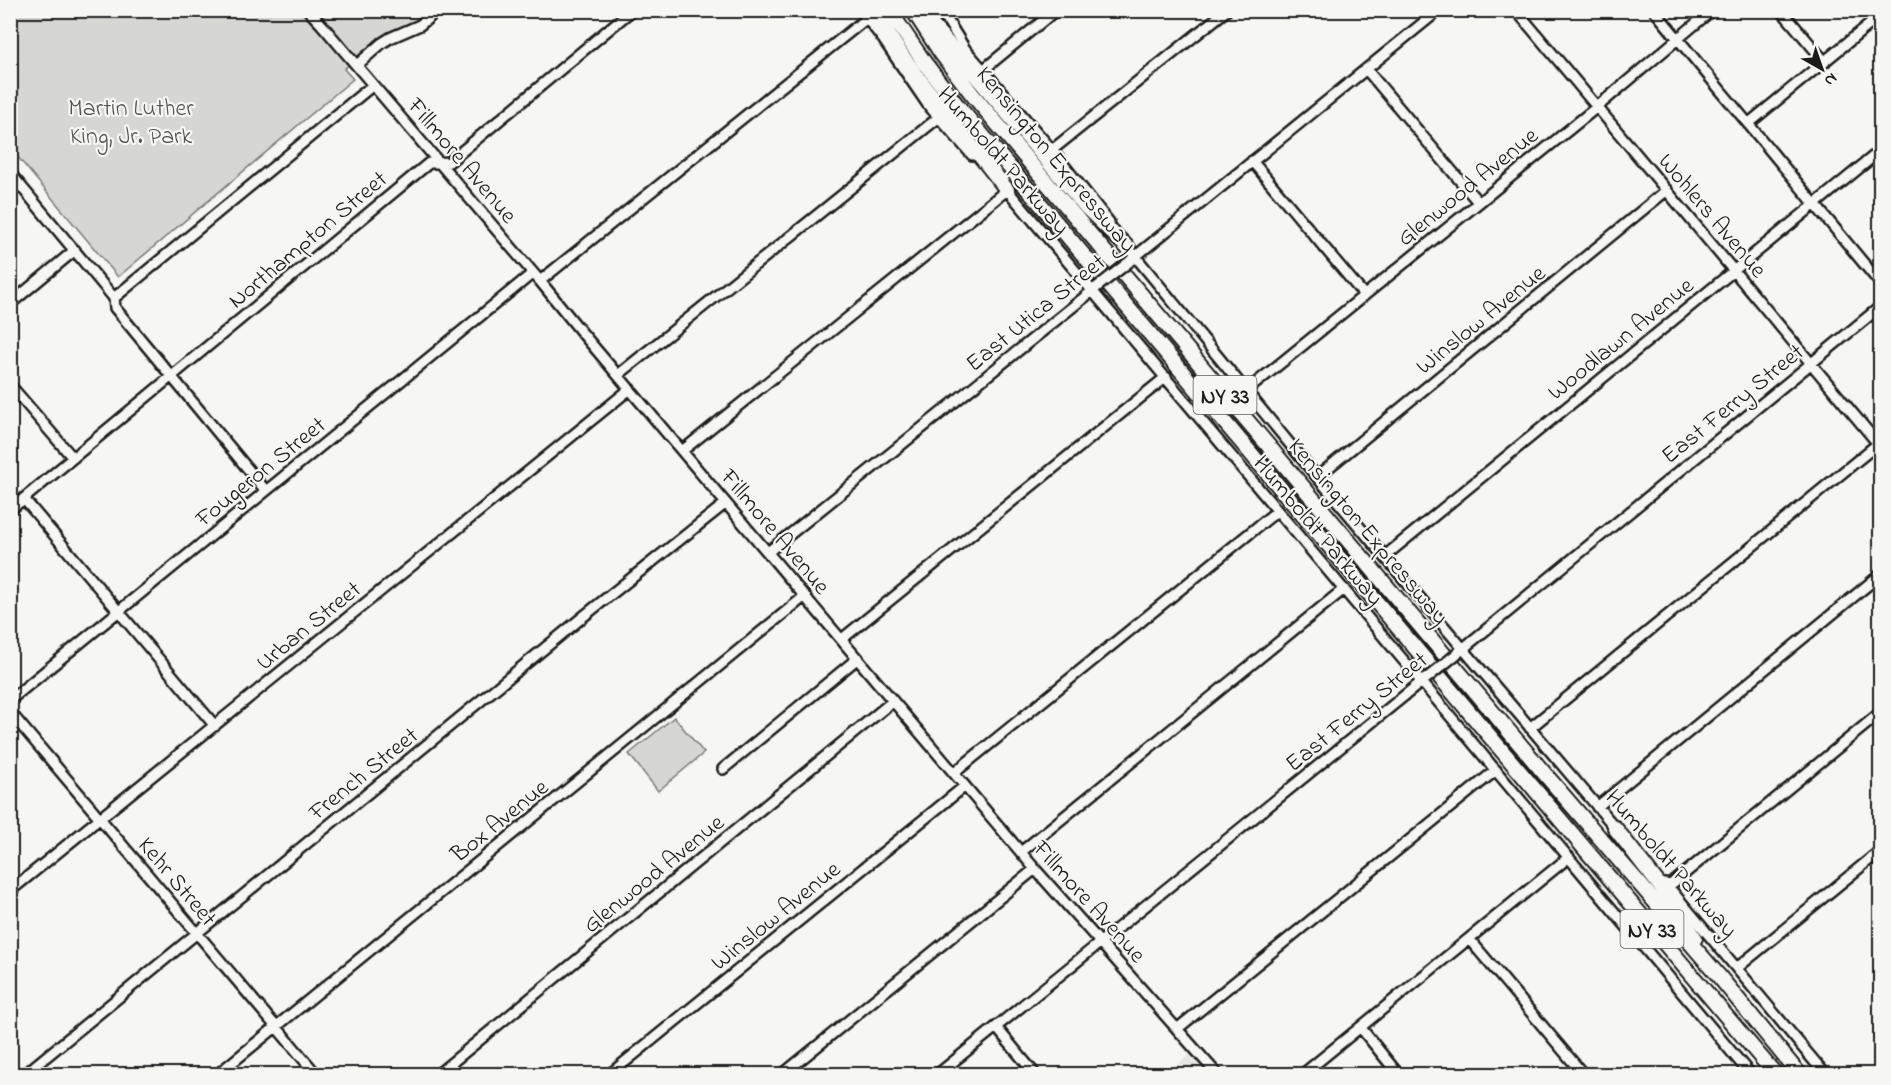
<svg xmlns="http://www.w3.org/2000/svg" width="1891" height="1085" font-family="'Indie Flower',sans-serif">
	<rect width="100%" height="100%" fill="#f6f6f2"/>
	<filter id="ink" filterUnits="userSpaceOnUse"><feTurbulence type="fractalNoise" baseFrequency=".0167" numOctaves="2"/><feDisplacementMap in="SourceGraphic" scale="12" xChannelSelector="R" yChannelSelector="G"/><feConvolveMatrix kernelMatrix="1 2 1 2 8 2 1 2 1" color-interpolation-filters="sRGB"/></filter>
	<g filter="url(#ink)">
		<!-- built -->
		<path fill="#e6e6e2" d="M1189 1055 1206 1074H1167Z"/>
		<!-- green -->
		<path fill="#d6d6d2" stroke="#797977" stroke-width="1.5" d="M10 11H428L414 22 390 31 372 44 344 69 353 79 118 277 11 149Z
			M674 717 704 753 658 791 629 754Z"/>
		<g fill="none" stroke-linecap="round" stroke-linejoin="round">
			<!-- minor casing -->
			<g stroke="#1c1c1c" stroke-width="14">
				<path id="minor" d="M308 10 322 25 540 281 583 334 1035 869 1217 1074
					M860 10 883 39 928 105 972 155
					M941 10 965 49 1052 150 1109 222
					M1516 10 1880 446
					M1654 10 1880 283
					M1781 10 1825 62
					M357 65 382 43 390 38 420 25 438 10
					M1366 69 1478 202
					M983 70 1056 10
					M1748 124 1880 16
					M1052 150 1227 10
					M1252 161 1364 295
					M10 173 114 298 115 308 266 491
					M1004 186 1415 674 1750 1074
					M1126 245 1317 477 1619 832
					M1131 260 1439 10
					M540 281 867 18
					M114 298 373 85
					M10 304 75 250
					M618 375 938 118
					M10 385 73 458
					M1245 392 1597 107 1712 10
					M682 451 1007 190
					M1317 477 1667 190
					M24 499 215 726
					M10 510 429 163 449 162 632 10
					M768 552 1096 288
					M1385 556 1880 151
					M842 639 1166 377
					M1460 651 1880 307
					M10 700 533 273
					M10 712 316 1074
					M1530 728 1880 442
					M723 769 858 658
					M954 773 1277 511
					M1597 807 1880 575
					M1021 852 1344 589
					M1666 884 1825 1074
					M1668 887 1880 713
					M10 891 630 389
					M1470 940 1583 1074
					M1737 968 1880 851
					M996 1027 1035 1074
					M1361 1028 1398 1074
					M1177 1029 1496 770
					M25 1074 584 616 726 503
					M218 1074 805 596
					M438 1074 893 701
					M610 1074 965 786
					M783 1074 1035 869
					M938 1074 1425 679
					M1303 1074 1569 857"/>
			</g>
			<!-- highway casing -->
			<g stroke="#1c1c1c" stroke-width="18">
				<path id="highway" d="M874 10C910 76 962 131 1007 190
					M889 10 924 62 956 104 1775 1074
					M913 10 941 53 972 94 1544 773 1718 975 1799 1074
					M927 20 972 71 1087 208 1128 248
					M1615 828 1667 895 1695 938"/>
			</g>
			<!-- minor -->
			<use href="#minor" stroke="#f6f6f2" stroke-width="9"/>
			<!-- highway -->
			<use href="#highway" stroke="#f6f6f2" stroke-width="14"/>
			<!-- minor-bridge casing -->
			<g stroke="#1c1c1c" stroke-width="14" stroke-linecap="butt">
				<path id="minor-bridge" d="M1097 287 1129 262
					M1427 678 1459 652"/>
			</g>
			<!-- minor-bridge -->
			<use href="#minor-bridge" stroke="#f6f6f2" stroke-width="9"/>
		</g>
	</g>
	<g text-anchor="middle" stroke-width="4.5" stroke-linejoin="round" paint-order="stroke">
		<!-- shield labels -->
		<g fill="#f6f6f2" stroke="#5d5d5c" stroke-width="1.5">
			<rect x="1193.5" y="376" width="63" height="38" rx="4.5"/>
			<rect x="1620.5" y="910" width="63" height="38" rx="4.5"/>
		</g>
		<g font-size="22" font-weight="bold" fill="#1c1c1c">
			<text x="1225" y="403">NY 33</text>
			<text x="1652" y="937">NY 33</text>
		</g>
		<!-- park labels -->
		<g font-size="24" fill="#545453" stroke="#f6f6f2">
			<text x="131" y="115">Martin Luther<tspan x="131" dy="28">King, Jr. Park</tspan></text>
		</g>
		<!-- street labels -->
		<g font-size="24" fill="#1c1c1c" stroke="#f6f6f2">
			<text transform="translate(1057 159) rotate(50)" y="8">Kensington Expressway</text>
			<text transform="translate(463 160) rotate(50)" y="8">Fillmore Avenue</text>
			<text transform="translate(1004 160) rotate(49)" y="8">Humboldt Parkway</text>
			<text transform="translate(1467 186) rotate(-39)" y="8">Glenwood Avenue</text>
			<text transform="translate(1713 215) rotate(50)" y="8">Wohlers Avenue</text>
			<text transform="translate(307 239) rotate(-40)" y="8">Northampton Street</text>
			<text transform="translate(1035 312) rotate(-39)" y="8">East Utica Street</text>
			<text transform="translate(1480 319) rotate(-39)" y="8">Winslow Avenue</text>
			<text transform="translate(1620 338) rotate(-39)" y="8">Woodlawn Avenue</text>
			<text transform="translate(1732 403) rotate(-39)" y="8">East Ferry Street</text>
			<text transform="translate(260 471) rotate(-39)" y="8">Fougeron Street</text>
			<text transform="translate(1319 530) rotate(50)" y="8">Humboldt Parkway</text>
			<text transform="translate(776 531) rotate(50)" y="8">Fillmore Avenue</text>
			<text transform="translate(1369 531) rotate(50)" y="8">Kensington Expressway</text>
			<text transform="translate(308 625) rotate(-39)" y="8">Urban Street</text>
			<text transform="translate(1356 711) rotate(-39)" y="8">East Ferry Street</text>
			<text transform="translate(363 773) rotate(-39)" y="8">French Street</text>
			<text transform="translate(499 820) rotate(-39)" y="8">Box Avenue</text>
			<text transform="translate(1672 863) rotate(49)" y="8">Humboldt Parkway</text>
			<text transform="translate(653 873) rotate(-39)" y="8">Glenwood Avenue</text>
			<text transform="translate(178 881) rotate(50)" y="8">Kehr Street</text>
			<text transform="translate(1090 901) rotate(48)" y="8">Fillmore Avenue</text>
			<text transform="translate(775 915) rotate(-39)" y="8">Winslow Avenue</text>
		</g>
	</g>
	<!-- margin -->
	<rect width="1891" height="1085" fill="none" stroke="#f6f6f2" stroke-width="36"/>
	<rect x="18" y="18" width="1855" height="1049" fill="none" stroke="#1c1c1c" stroke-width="2" filter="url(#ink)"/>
	<!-- north arrow -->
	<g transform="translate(1822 69) rotate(140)" stroke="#f6f6f2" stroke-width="4.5" paint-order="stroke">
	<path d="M0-4.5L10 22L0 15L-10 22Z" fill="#1c1c1c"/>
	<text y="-9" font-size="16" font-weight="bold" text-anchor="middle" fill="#1c1c1c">N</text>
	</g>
</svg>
